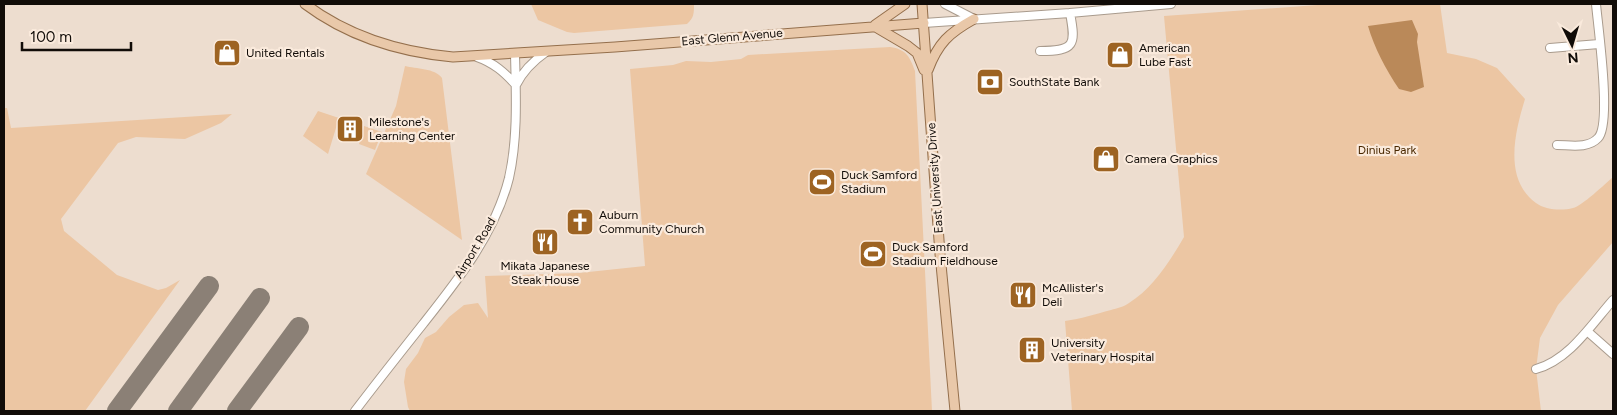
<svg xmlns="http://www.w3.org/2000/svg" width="1617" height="415" font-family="Figtree,sans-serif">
	<rect width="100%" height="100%" fill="#edddcf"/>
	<!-- green -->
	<path fill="#ecc6a3" d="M531 4H694C694 13 694 18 687 24L574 33 567 32 538 20Z
		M1331 4H1440L1447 53 1476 59 1497 68 1525 99C1515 132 1503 179 1536 203 1545 210 1562 211 1573 208 1582 206 1605 184 1613 177V242L1558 305 1540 338 1536 369 1541 411H1072L1065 321C1081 319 1095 314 1111 310 1117 308 1124 307 1129 303 1153 288 1170 261 1184 237L1164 16Z
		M890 47C906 49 910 57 915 71L932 411H410L408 407 404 382 406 369 418 353 425 338 436 332 449 317 464 305 478 303 488 318 485 276 579 273 645 266 630 69 673 65 686 61 711 62 741 59 748 55Z
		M405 66C416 69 435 68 442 78L462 240 366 174 396 106Z
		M4 108H7L11 128 232 114 221 123 185 139 136 137 118 143 61 219 64 231 117 275 158 290 166 288 180 280 85 411H4Z
		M318 111 339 118 328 154 303 136Z
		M364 126 382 132 375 150 359 144Z"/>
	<!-- water -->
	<path fill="#ba8959" d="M1412 20 1418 34 1417 42 1424 87 1411 92 1399 89C1386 70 1374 47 1368 26Z"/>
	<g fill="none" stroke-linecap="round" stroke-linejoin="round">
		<!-- taxiway -->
		<path stroke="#8b8076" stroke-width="20" d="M117 411 209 286
			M178 411 260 298
			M237 411 299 327"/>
		<!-- minor casing -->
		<g stroke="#a99b8d" stroke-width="10">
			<path id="minor" d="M945 4 974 19
				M924 23 1070 13 1171 4
				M1550 48 1599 44
				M1040 51C1075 51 1076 45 1070 13
				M477 57C494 63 504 72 516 85 523 71 533 61 546 52
				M1557 145C1570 145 1588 149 1598 138 1612 124 1598 27 1596 4
				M1587 331 1613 354
				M1536 369C1569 360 1591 325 1613 300
				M355 411C377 382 400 353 423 324 457 281 495 234 509 178 518 138 516 95 515 54"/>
		</g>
		<!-- major casing -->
		<g stroke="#946f4c" stroke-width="11">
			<path id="major" d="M305 4C349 37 399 52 453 57L615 47 924 23
				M922 4 940 254 955 411
				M875 25 905 4
				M874 26 908 46 917 53 924 70
				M928 70C938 43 949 33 974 19"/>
		</g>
		<!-- minor -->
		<use href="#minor" stroke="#fff" stroke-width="8"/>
		<!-- major -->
		<use href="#major" stroke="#e9c8a9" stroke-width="9"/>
	</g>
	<!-- icons -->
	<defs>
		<g id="shop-square" transform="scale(1.4375)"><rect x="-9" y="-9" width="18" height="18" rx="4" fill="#9d6322" stroke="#faeadc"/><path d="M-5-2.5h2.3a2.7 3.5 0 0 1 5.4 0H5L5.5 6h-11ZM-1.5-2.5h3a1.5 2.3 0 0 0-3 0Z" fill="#fff"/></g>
		<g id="bank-square" transform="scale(1.4375)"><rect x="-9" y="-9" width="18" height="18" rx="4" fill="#9d6322" stroke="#faeadc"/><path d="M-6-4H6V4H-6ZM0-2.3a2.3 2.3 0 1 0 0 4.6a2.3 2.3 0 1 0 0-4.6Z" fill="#fff"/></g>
		<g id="building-square" transform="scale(1.4375)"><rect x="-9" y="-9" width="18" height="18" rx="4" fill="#9d6322" stroke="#faeadc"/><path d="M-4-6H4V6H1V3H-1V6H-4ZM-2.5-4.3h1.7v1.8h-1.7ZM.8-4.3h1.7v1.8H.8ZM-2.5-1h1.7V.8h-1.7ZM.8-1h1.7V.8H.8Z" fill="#fff"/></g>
		<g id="stadium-square" transform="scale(1.4375)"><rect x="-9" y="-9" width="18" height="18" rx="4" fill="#9d6322" stroke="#faeadc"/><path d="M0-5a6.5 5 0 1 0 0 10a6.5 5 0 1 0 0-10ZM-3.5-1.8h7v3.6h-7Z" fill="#fff"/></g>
		<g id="church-square" transform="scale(1.4375)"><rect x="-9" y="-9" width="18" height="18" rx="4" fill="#9d6322" stroke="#faeadc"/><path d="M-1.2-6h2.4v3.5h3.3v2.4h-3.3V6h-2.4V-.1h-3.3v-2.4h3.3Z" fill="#fff"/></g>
		<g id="restaurant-square" transform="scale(1.4375)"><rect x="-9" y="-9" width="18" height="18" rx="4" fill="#9d6322" stroke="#faeadc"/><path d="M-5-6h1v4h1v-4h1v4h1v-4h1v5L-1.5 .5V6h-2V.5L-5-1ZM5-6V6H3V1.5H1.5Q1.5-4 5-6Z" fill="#fff"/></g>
	</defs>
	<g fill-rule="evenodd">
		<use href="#shop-square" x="227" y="53"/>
		<use href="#shop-square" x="1120" y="55"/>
		<use href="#bank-square" x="990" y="82"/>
		<use href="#building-square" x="350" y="129"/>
		<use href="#shop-square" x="1106" y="159"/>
		<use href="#stadium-square" x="822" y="182"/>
		<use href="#church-square" x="580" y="222"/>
		<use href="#restaurant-square" x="545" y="242"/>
		<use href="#stadium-square" x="873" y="254"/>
		<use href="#restaurant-square" x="1023" y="295"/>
		<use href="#building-square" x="1032" y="350"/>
	</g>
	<g text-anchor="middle" stroke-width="4.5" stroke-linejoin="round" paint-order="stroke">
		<!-- street labels -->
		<g font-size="12" fill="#110c08" stroke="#faeadc">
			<text transform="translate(732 37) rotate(-5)" y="4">East Glenn Avenue</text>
			<text transform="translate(935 178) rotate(-94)" y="4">East University Drive</text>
			<text transform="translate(475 248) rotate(-59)" y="4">Airport Road</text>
		</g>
		<!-- poi labels -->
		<g font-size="12" fill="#110c08" stroke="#faeadc" text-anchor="start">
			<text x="1139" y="52">American<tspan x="1139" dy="14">Lube Fast</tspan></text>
			<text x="246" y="57">United Rentals</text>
			<text x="1009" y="86">SouthState Bank</text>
			<text x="369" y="126">Milestone's<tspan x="369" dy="14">Learning Center</tspan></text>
			<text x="1125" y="163">Camera Graphics</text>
			<text x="841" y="179">Duck Samford<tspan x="841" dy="14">Stadium</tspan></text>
			<text x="599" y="219">Auburn<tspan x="599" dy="14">Community Church</tspan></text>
			<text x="892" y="251">Duck Samford<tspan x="892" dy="14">Stadium Fieldhouse</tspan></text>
			<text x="545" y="270" text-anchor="middle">Mikata Japanese<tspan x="545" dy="14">Steak House</tspan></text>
			<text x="1042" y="292">McAllister's<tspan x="1042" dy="14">Deli</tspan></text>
			<text x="1051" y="347">University<tspan x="1051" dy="14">Veterinary Hospital</tspan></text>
		</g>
		<!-- park labels -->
		<g font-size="12" fill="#492800" stroke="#faeadc">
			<text x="1387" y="154">Dinius Park</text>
		</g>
	</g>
	<!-- border -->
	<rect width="1617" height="415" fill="none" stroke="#110c08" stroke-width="10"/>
	<!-- north arrow -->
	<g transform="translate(1572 45) rotate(175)" stroke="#faeadc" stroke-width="4" paint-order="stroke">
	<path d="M0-4L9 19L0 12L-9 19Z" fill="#110c08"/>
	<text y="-8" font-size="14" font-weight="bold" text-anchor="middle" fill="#110c08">N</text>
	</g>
	<!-- scale -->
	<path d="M22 42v8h109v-8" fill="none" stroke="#110c08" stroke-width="2.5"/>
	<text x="30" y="42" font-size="15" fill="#110c08" stroke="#faeadc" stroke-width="4" paint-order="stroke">100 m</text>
</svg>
